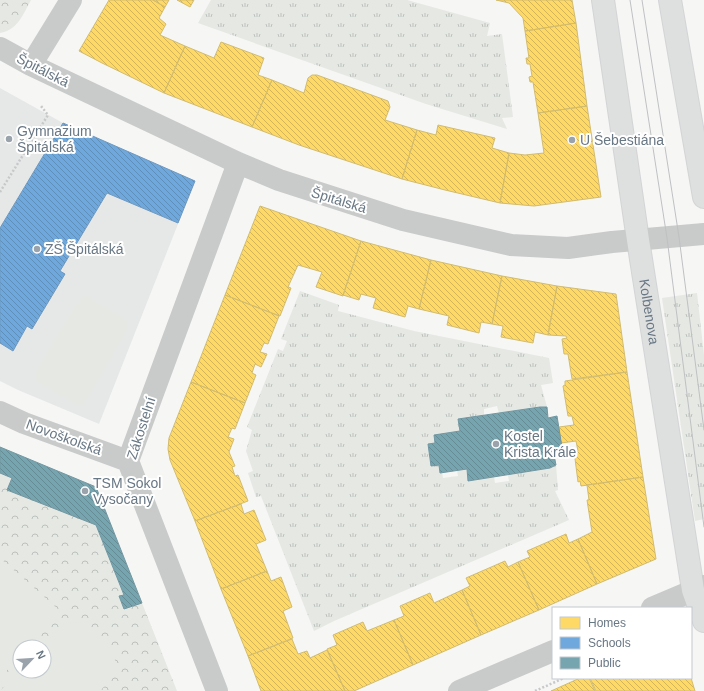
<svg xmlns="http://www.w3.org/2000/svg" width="704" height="691" font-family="Arial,sans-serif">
	<defs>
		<pattern id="grass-tufts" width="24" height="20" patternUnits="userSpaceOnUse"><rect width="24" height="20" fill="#e5e8e3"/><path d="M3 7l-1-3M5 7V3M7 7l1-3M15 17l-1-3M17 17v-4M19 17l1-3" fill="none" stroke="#bdc1be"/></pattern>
		<pattern id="forest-crowns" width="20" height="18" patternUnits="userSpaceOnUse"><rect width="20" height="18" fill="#e5e8e3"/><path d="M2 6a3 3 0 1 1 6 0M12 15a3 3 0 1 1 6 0" fill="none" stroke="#bdc1be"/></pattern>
		<pattern id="homes-back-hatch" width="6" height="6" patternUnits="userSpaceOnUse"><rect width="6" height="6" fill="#ffd966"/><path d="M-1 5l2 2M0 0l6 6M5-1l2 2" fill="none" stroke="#d2b55a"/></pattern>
		<pattern id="schools-back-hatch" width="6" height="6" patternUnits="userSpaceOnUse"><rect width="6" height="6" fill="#6fa8dc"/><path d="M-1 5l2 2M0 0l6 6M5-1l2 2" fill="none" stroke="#5f8eb8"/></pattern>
		<pattern id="public-back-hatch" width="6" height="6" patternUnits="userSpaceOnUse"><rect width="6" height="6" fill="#76a5af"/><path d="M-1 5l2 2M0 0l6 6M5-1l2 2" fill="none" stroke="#658b94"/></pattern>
	</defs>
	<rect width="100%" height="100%" fill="#f6f6f5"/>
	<!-- built -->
	<path fill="#e6e8e8" d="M0 88 63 123 195 181 99 424 18 390 0 381Z"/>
	<!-- grass -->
	<path fill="url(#grass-tufts)" d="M211 0H407L490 23 487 36 502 34 513 117 502 118 507 129 426 104 198 23Z
		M300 291 339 305 338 311 414 331 549 358 553 383 541 385 547 407 499 413 497 406 484 409V415C467 427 449 441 428 444L439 465 440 472H442L443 478 458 476 457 470 467 469 468 481 494 477 495 483 509 481 508 475 550 468 556 465 558 490 555 491 569 520 334 621 314 631 261 496 256 497 248 473 253 471 246 451 252 430 247 427 278 349 283 351 287 341 281 339Z
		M697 293 704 355V519L695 521 662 298Z"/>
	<!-- forest -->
	<path fill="url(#forest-crowns)" fill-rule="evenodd" d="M0 0H31C23 14 18 30 0 33Z
		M0 472 96 525 124 595 119 597 124 609 142 603 177 691H0ZM20 647H44V671H20Z"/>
	<!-- pitch -->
	<path fill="#e5e8e3" d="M86 295 128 321 127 330 86 401 79 406 36 381V371L78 301Z
		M0 558 60 611 28 647H20V656L0 678Z
		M65 622 84 623 113 652 118 672 100 691H0L20 669V671H44V647H41Z"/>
	<!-- homes -->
	<path fill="url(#homes-back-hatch)" stroke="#d2bc6f" d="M109 0H153L165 7 159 18 166 24 160 35 185 46 164 93 102 63 79 51Z
		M153 0H169L165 7Z
		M177 0H194L190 7Z
		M496 0H572L576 23 525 31 523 18 509 3Z
		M576 23 587 106 538 113 533 82H530L529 77 532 76 530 64H527L526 58H529L525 31Z
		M221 42 264 58 258 75 272 80 252 127 164 93 185 46 214 58Z
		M312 75H317L388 101 390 107 385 120 417 130 402 179 299 145 252 127 272 80 304 93 308 78Z
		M587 106 601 197 534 206 500 203 509 153 525 155 544 153 538 113Z
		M438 125 495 138 492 148 509 153 500 203 445 190 402 179 417 130 436 135Z
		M260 206 361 241 343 296 316 287 322 272 298 265 288 287 291 288 280 316 225 295Z
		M361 241 431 260 419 309 408 306 405 317 373 308 376 298 361 294 359 300 343 295Z
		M431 260 502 276 492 324 481 322 479 333 447 325 449 316 419 309Z
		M502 276 557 286 548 335 535 332 533 343 501 337 503 326 492 324Z
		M557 286 616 294 627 372 572 379 568 354H564L562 339 567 338 566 336 548 335Z
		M225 295 279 316 268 344 264 343 260 352 267 354 261 367 255 364 252 373 256 375 245 403 191 382Z
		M627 372 643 477 581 486 580 481 578 482 574 451H578L576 441 561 443 559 427 574 425 572 416H568L563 386 565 385V381Z
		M191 382 245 403 235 429 232 428 228 437 234 439 229 452 235 466 232 467 235 476 238 475 248 501 195 521 170 460 168 449 169 438Z
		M643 477 656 559 597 584 578 539 592 532 587 500H589L587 485Z
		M241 504 244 514 254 510 266 540 256 544 267 571 221 589 195 521Z
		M566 534 569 543 578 539 597 584 539 610 518 562 530 557 527 551Z
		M505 561 508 567 518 562 539 610 481 635 462 590 470 586 466 578Z
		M267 571 271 581 281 577 292 607 283 611 293 638 248 656 221 589Z
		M462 590 481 635 413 665 394 620 404 616 400 606 430 593 434 603Z
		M394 620 413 665 354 691H345L327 649 337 645 333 635 363 622 367 631Z
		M292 639 298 654 307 651 310 658 327 650 345 691H261L248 656Z
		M580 678H589L595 691H551Z
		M590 678H691L695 691H596Z"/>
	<!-- schools -->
	<path fill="url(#schools-back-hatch)" stroke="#6d99c2" d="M63 123 195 181 178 223 107 193 60 271 65 274 32 329 27 326 13 351 0 343V228Z"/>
	<!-- public -->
	<path fill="url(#public-back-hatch)" stroke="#7297a2" d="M540 407H547L548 418 557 416 563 454 554 455 556 465 550 468 468 481 467 469 440 473 439 465 431 466 428 444 435 443 434 435 460 431 458 419Z
		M0 447 96 487 142 603 124 609 119 596 124 595 96 525 7 490 12 478 0 473Z"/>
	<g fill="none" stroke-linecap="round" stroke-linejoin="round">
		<!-- secondary casing -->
		<g stroke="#d3d4d5" stroke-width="24">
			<g id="secondary">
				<path id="s1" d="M603 0 638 240 693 590 704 621"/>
				<path d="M670 0 704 197"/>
			</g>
		</g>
		<!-- path -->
		<path stroke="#c6c8c9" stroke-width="2.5" stroke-dasharray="2 2" stroke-linecap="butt" d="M0 192 48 115 41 106
			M535 691 564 678"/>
		<!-- street -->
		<path stroke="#c9caca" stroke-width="22" d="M0 48 31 65 238 163 279 180 403 220 511 245 568 248 612 242 704 234
			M31 65 71 0
			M0 412 24 423 128 461
			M652 608 704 586
			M217 691 128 461 238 163
			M459 691 553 651"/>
		<!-- secondary -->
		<use href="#secondary" stroke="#dedfdf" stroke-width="22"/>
		<!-- tram -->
		<path stroke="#bfc0c2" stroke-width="1" d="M630 0 667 238 704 527
			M642 0 679 237 704 430"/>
	</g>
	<!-- markers -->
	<g fill="#9aa3ac" stroke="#fff" stroke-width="1.5">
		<circle cx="9" cy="139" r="4"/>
		<circle cx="572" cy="140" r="4"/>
		<circle cx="37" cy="249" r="4"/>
		<circle cx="496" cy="444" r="4"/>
		<circle cx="85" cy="491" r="4"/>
	</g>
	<g text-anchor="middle" stroke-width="4" stroke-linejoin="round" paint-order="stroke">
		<!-- street labels -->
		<g font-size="14" fill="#687784" stroke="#fff">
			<text transform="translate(43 70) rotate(27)" y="5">Špitálská</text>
			<text transform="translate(339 200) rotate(17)" y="5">Špitálská</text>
			<text dy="5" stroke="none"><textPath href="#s1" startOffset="315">Kolbenova</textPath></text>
			<text transform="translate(141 428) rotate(-72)" y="5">Zákostelní</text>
			<text transform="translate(64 437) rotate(20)" y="5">Novoškolská</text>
		</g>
		<!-- poi labels -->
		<g font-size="14" fill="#687784" stroke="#fff" text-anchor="start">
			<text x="17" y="136">Gymnazium<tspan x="17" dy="16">Špitálská</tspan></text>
			<text x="580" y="145">U Šebestiána</text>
			<text x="45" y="254">ZŠ Špitálská</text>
			<text x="504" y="441">Kostel<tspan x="504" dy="16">Krista Krále</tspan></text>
			<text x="93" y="488">TSM Sokol<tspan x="93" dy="16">Vysočany</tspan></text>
		</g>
	</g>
	<!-- legend -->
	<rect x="552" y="607" width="140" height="72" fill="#ffffff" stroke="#c3c9ce"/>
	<rect x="560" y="617" width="20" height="12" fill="#ffd966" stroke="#c3c9ce"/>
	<text x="588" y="627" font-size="12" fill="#687784">Homes</text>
	<rect x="560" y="637" width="20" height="12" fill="#6fa8dc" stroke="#c3c9ce"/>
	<text x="588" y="647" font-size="12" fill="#687784">Schools</text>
	<rect x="560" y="657" width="20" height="12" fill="#76a5af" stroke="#c3c9ce"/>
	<text x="588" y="667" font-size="12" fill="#687784">Public</text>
	<!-- north arrow -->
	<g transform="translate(32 659) rotate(65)"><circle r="19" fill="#ffffff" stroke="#c3c9ce"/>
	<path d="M0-3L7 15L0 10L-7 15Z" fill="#9aa3ac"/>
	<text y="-6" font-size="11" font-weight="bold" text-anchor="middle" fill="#687784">N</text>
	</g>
</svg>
